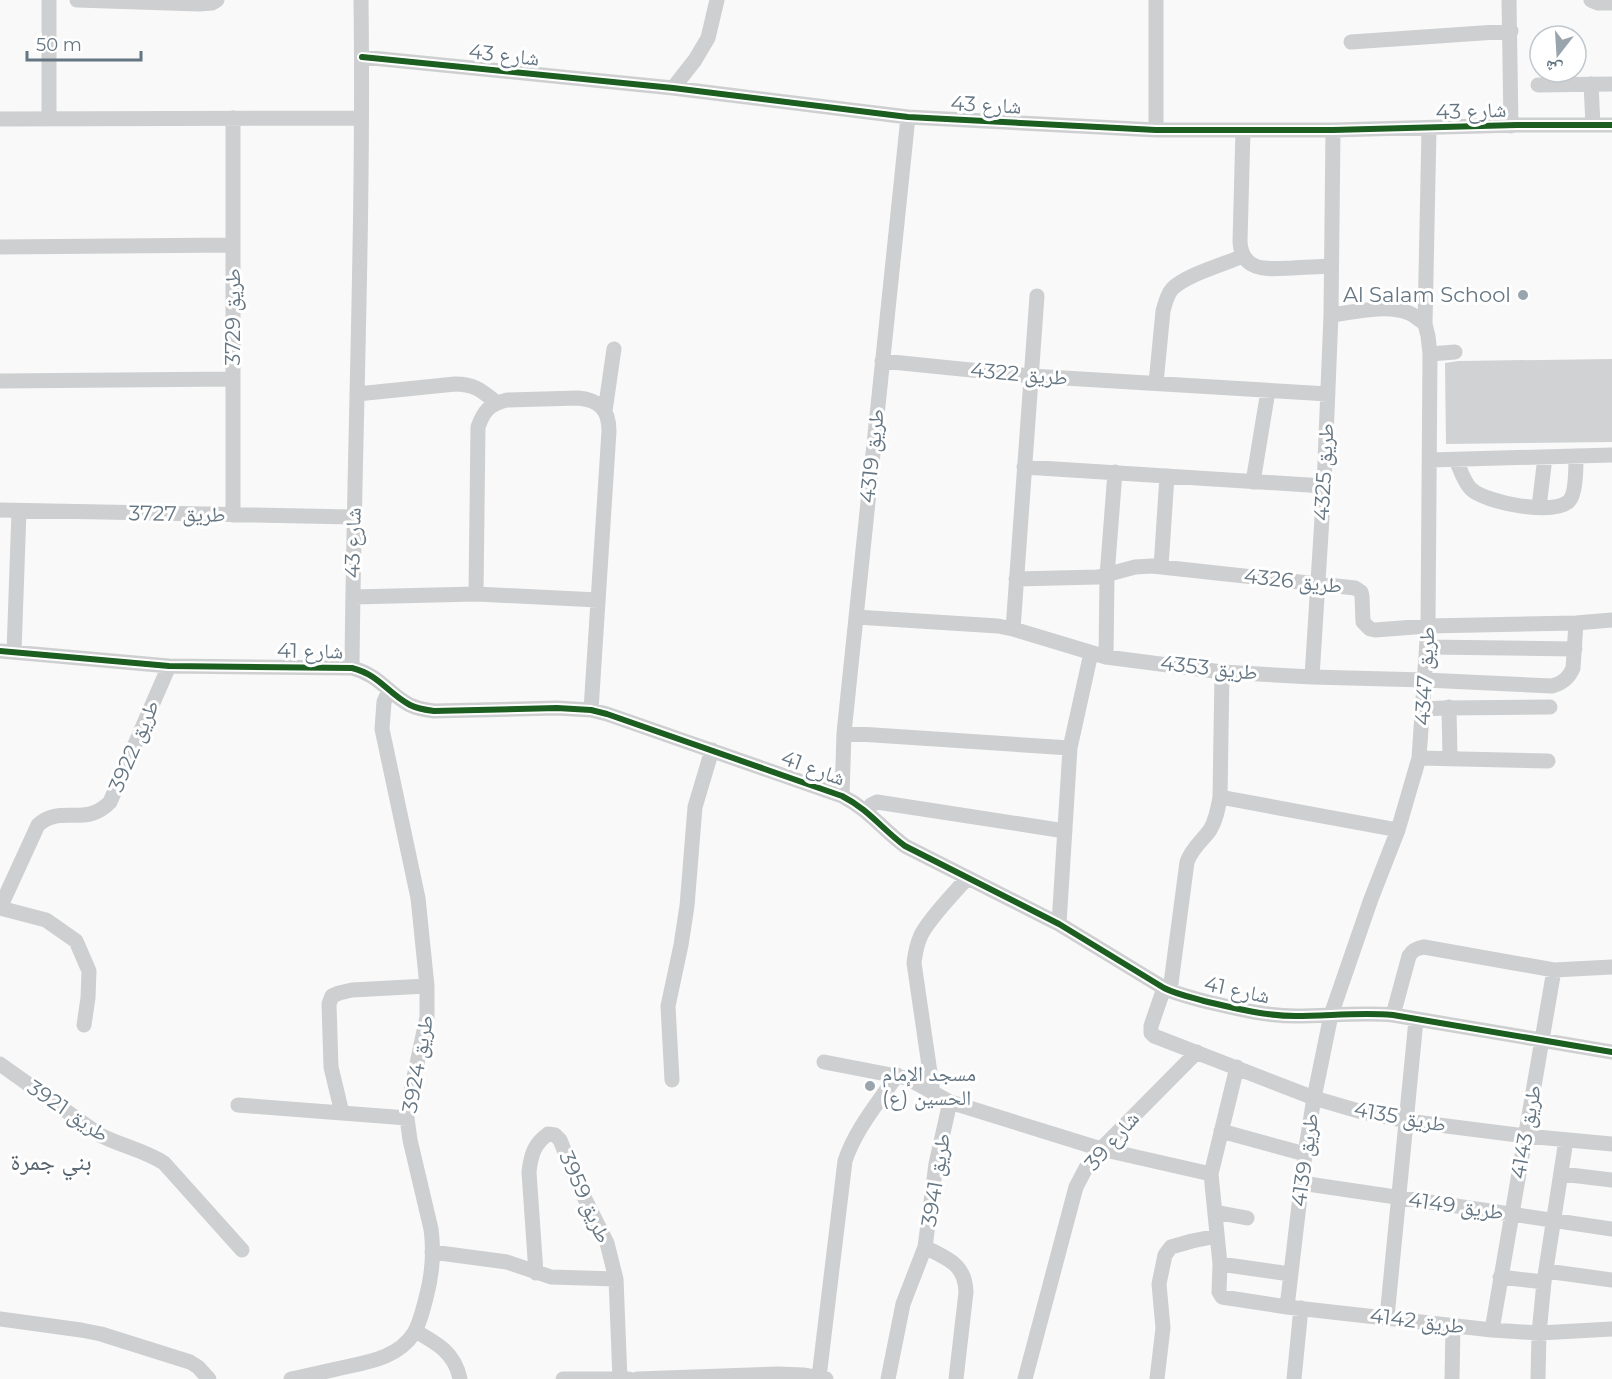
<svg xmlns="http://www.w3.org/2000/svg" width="1612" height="1379" font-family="Montserrat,'Noto Naskh Arabic',sans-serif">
	<rect width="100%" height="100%" fill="#f9f9f9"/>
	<!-- building -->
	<path fill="#d0d2d3" d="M1612 359V442L1446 444 1445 363 1459 361Z"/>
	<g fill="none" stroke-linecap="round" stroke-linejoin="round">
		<!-- minor -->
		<path stroke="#cecfd0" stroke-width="15" d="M77 0 199 4 212 3 217 0
			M1509 0 1511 126
			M1591 0 1598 3H1612
			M1351 42 1511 31
			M362 57 673 88 908 117 1156 130H1333L1517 125H1612
			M1591 84 1593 125
			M1538 85 1612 84
			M673 88 695 60 708 38 717 0
			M0 119 361 118
			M49 119V0
			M1156 130V0
			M1243 130 1240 242C1242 273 1269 269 1292 268 1305 267 1318 267 1331 266
			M0 247 233 245
			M1331 315C1354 312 1387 304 1409 313 1414 315 1420 320 1425 324
			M1430 354 1455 352
			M882 361 1031 376 1328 394
			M0 381 233 379
			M1156 383 1163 311C1165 303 1167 295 1172 289 1185 275 1225 264 1243 256
			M357 394 455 384C475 384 482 391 497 403
			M605 411 614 349
			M1430 460 1612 455
			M1456 460C1460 469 1464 482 1471 489 1486 503 1554 516 1569 501 1576 494 1576 467 1576 456
			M1024 467 1324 486
			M1253 482 1268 391
			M1539 507 1545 457
			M0 510 353 517
			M233 515V118
			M1161 567 1167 476
			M1016 579 1098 577 1135 567 1152 566 1355 588 1361 592 1362 596 1363 622 1370 629 1375 630 1428 626 1576 623 1612 620
			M476 594 478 427C484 410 490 404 507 400L578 398C599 400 609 409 609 431L591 710
			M353 597 476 594 598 600
			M856 617 998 626 1013 629 1106 657 1222 672 1312 677 1425 680 1552 686C1563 683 1569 678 1573 668L1576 623
			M1013 629 1037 296
			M1427 647 1575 649
			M0 651 169 666 352 668C380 675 387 693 410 705 418 709 426 710 434 711L557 708 591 710 607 714 842 796C868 809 882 829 905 846L1059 924 1164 988C1176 994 1190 997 1204 1001 1234 1008 1264 1016 1296 1016 1328 1016 1361 1012 1393 1015L1612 1052
			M14 652 19 511
			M1106 657 1107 576 1115 472
			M352 668C354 445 364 223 361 0
			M1312 677 1324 486 1331 315 1333 130
			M1449 707 1450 758
			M1423 709 1444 708 1550 707
			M844 733 1070 748
			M1419 758 1548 761
			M842 796 844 733 908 117
			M1220 797 1398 830
			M868 812 871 805 877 802 1065 831
			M0 908 38 825C61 804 85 828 110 802L169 666
			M0 908 46 920 76 941 89 971 88 998 84 1025
			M1059 924 1070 748 1091 653
			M1164 988 1151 1026V1033L1154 1036 1314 1098 1362 1112 1407 1121 1526 1136 1612 1144
			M1170 991 1187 862C1192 848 1202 841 1210 830 1216 820 1218 809 1220 797L1222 672
			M1393 1015 1409 956C1413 950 1417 948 1424 947L1554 970 1612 967
			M824 1062 907 1078 950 1102 1101 1149 1211 1174
			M0 1064 100 1135C121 1146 144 1150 164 1163L242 1250
			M1237 1067 1211 1174 1220 1264 1219 1292 1222 1297 1287 1307 1492 1330 1539 1333 1612 1329
			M672 1080 668 1006 681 945 687 906 695 807 712 750
			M933 1093 914 963C915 954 917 944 921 935 931 916 953 895 967 878
			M238 1105 407 1118
			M342 1113 331 1067 329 1004 332 996 339 993 352 990 427 986
			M1221 1131 1305 1154
			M1562 1174 1612 1180
			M1301 1183 1612 1229
			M1215 1212 1247 1218
			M925 1247C947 1259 965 1263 966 1292L956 1379
			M432 1252 507 1262 551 1277 616 1279
			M1220 1264 1290 1274
			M1546 1271 1612 1280
			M536 1273 529 1172C531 1155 534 1144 548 1134L555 1135 560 1140 580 1189 607 1243 616 1279 620 1379
			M1500 1277 1544 1282
			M1287 1307 1305 1154 1314 1098 1331 1015 1371 899 1398 830 1419 758 1428 626 1430 354 1428 336 1425 324 1429 129
			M1387 1317 1416 1020
			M0 1319 81 1330 101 1334 190 1362 198 1367 209 1379
			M1492 1330C1512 1210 1533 1090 1554 970
			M415 1331C437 1343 455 1353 460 1379
			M819 1377 845 1161C855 1130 878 1103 897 1075
			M291 1379C308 1375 324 1372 341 1368 368 1362 398 1358 414 1333 420 1323 423 1309 426 1298 432 1276 434 1251 431 1229L410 1140 407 1118 408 1105 427 1017V986L418 898 382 729 384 702 389 690
			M563 1379H629
			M637 1379 778 1374 803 1375 826 1379
			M888 1379 903 1304 925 1247 936 1164 950 1102
			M1025 1379 1076 1187 1086 1168 1101 1149 1197 1052
			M1157 1379 1163 1328 1159 1284 1165 1255 1171 1247 1192 1241 1217 1236
			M1294 1379 1301 1308
			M1452 1379 1453 1326
			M1538 1379 1539 1333 1544 1282 1566 1140"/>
		<!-- cycleway casing -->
		<g stroke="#fff" stroke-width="10">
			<path id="cycleway" d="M362 57 673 88 908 117 1156 130H1333L1517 125H1612
				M0 651 169 666 352 668C380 675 387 693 410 705 418 709 426 710 434 711L557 708 591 710 607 714 842 796C868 809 882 829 905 846L1059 924 1164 988C1176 994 1190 997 1204 1001 1234 1008 1264 1016 1296 1016 1328 1016 1361 1012 1393 1015L1612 1052"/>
		</g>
		<!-- cycleway -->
		<use href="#cycleway" stroke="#1b5e20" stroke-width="6"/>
	</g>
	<!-- markers -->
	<g fill="#99a4ac" stroke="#fff" stroke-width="2">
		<circle cx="1523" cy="295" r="6"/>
		<circle cx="870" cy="1086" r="6"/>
	</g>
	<g text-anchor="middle" stroke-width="6" stroke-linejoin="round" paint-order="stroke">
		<!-- street labels -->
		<g font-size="21" fill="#657683" stroke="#fff">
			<text transform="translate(504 55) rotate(6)" y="7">شارع 43</text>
			<text transform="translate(986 105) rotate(3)" y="7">شارع 43</text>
			<text transform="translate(1471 111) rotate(-2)" y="7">شارع 43</text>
			<text transform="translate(233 317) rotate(-90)" y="7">طريق 3729</text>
			<text transform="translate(1019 374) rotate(5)" y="7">طريق 4322</text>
			<text transform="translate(872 456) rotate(-84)" y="7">طريق 4319</text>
			<text transform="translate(1324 472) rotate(-87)" y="7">طريق 4325</text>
			<text transform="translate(177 514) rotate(1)" y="7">طريق 3727</text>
			<text transform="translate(353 543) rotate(-89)" y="7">شارع 43</text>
			<text transform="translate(1293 581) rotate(6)" y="7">طريق 4326</text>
			<text transform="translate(310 651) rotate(1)" y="7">شارع 41</text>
			<text transform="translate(1209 668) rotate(6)" y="7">طريق 4353</text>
			<text transform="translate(1425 676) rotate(-87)" y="7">طريق 4347</text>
			<text transform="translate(134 746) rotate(-67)" y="7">طريق 3922</text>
			<text transform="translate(813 768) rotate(20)" y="7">شارع 41</text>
			<text transform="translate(1237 990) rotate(12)" y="7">شارع 41</text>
			<text transform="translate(418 1064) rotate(-80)" y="7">طريق 3924</text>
			<text transform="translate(68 1111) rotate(34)" y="7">طريق 3921</text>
			<text transform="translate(1400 1117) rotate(10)" y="7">طريق 4135</text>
			<text transform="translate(1526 1132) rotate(-80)" y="7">طريق 4143</text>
			<text transform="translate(1112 1141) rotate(-49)" y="7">شارع 39</text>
			<text transform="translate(1305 1160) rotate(-82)" y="7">طريق 4139</text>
			<text transform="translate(936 1180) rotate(-81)" y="7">طريق 3941</text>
			<text transform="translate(585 1197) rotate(66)" y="7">طريق 3959</text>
			<text transform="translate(1456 1206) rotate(8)" y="7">طريق 4149</text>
			<text transform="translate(1417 1321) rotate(7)" y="7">طريق 4142</text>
		</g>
		<!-- poi labels -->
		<g font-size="21" fill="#657683" stroke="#fff" text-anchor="end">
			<text x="1511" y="302">Al Salam School</text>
			<text x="882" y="1081" text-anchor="start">مسجد الإمام<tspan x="882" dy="24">الحسين (ع)</tspan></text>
		</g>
		<!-- quarter labels -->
		<g font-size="24" fill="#57646e" stroke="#fff">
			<text x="51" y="1170">بني جمرة</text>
		</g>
	</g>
	<!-- north arrow -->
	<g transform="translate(1558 54) rotate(197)"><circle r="28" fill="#ffffff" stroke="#c1c8cd" stroke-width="1.5"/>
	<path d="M0-4.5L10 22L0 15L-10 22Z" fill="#99a4ac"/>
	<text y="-9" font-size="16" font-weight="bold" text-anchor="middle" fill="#657683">ش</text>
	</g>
	<!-- scale -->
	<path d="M27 51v9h114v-9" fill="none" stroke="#657683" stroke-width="3"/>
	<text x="36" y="51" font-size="18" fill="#657683" stroke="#ffffff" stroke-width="4.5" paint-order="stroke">50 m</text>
</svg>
